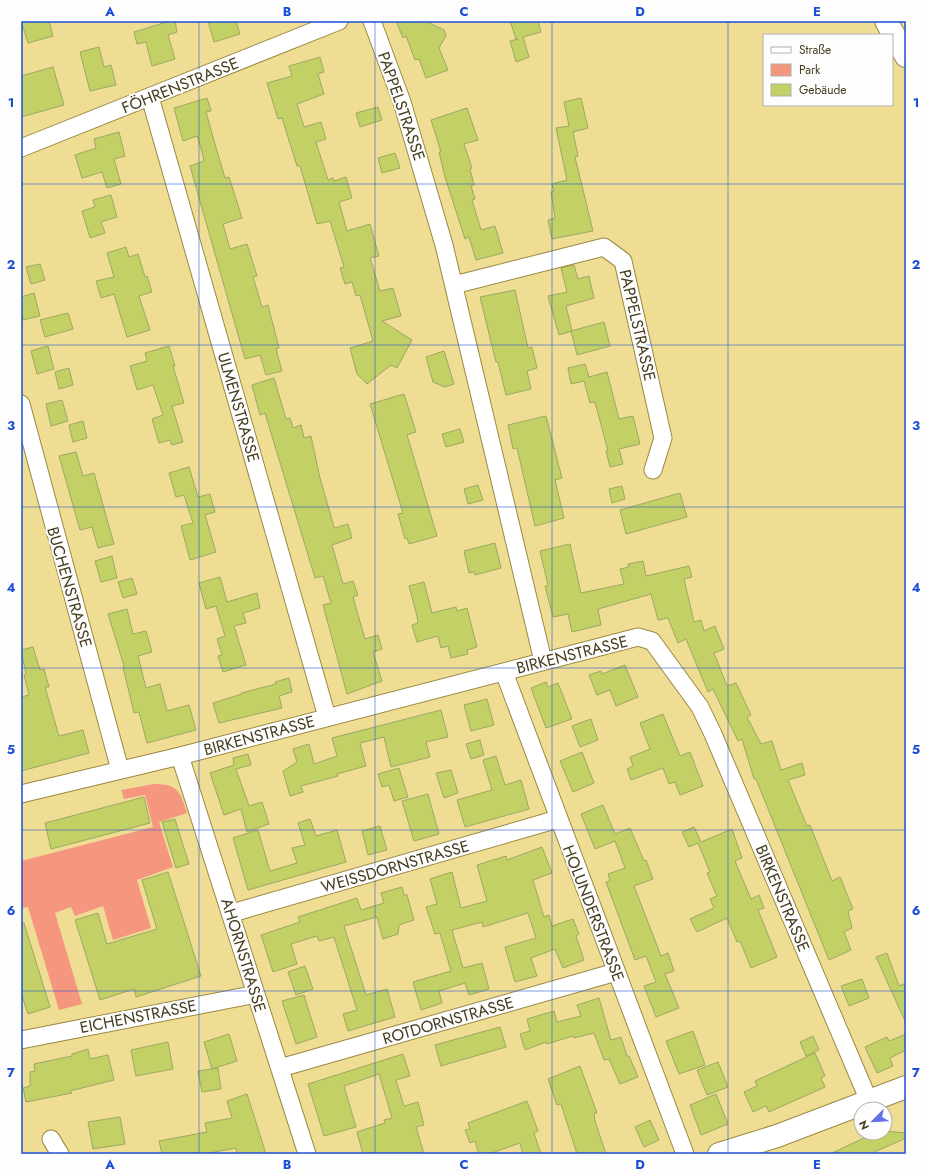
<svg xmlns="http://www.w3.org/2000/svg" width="927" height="1175" font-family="Jost,sans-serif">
	<rect width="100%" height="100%" fill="#efdd94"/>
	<!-- green -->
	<path fill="#f4977e" d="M154 784C179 784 180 792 187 813L159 822 173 867 137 880 151 928 113 940 103 906 75 916 71 907 55 913 82 1004 59 1010 28 907 21 908V861L153 827 145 795 124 799 121 790Z"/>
	<!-- building -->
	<path fill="#c2d066" stroke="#9da862" d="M21 21H49L53 36 28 43Z
		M170 21H175L177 32 168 35 175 59 152 66 146 42 137 44 134 32Z
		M208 21H236L240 34 214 42Z
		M396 21H425L444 30 446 36 439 48 448 70 426 78 419 59 415 60 406 36 403 38Z
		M510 21H538L541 32 523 37 529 57 516 62 510 41 518 39H516Z
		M99 47 104 67 111 65 116 85 90 91 80 52Z
		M320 57 324 72 318 74 324 94 297 104 304 127 321 122 326 139 316 142 328 180 333 178 334 181 346 177 352 198 339 202 347 231 370 224 379 256 370 258 380 291 393 288 401 316 382 321 412 340 397 368 391 365 367 384 357 374 350 348 373 341 360 295 356 296 352 282 345 284 340 268 344 267 330 221 317 224 300 166H297L282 118 278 119 267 83 292 76 289 66Z
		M53 67 64 105 21 117V76Z
		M207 98 211 111 206 112 215 144 225 178 229 177 242 218 223 224 230 249 247 244 257 276 253 277 262 307 268 305 279 348 276 349 282 371 266 375 260 355 245 359 190 166 204 161 201 148 197 136 183 141 174 108Z
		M581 98 588 128 573 132 578 156 575 157 593 231 552 239 548 220 555 218 551 192 554 191 552 184 567 180 556 128 569 126 564 102Z
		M378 107 382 120 360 127 356 113Z
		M467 108 478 140 464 144 472 168 470 169 474 185 471 186 475 199 472 200 481 230 495 226 503 253 476 260 469 237 465 239 445 177 439 152H441L431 120Z
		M119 132 125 156 114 159 121 184 107 188 102 172 82 178 75 155 96 148 94 139Z
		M395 153 400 168 382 173 378 158Z
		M111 195 117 217 101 222 105 233 90 238 82 211 95 207 93 200Z
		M126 247 129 257 138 254 145 277 147 276 152 292 139 296 150 330 127 337 114 294 101 298 96 281 114 277 107 253Z
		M40 264 45 280 31 284 26 267Z
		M574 265 578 279 589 276 594 298 566 306 572 331 559 335 548 296 567 292 561 268Z
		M515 290 528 348 532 347 537 368 527 371 531 389 506 395 498 362H496L480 297Z
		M34 293 40 316 23 320 21 311V297Z
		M68 313 73 329 45 337 40 320Z
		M604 322 610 346 577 355 571 331Z
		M48 346 54 369 37 374 31 351Z
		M169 346 175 366H173L184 403 172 406 183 442 172 445 170 440 159 443 152 419 163 415 153 385 137 390 130 366 147 361 145 353Z
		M444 351 454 384 445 387 433 382 426 357Z
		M585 364 589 377 607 372 619 419 633 416 640 444 619 449 623 464 610 467 606 451H608L595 402 590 403 584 381 571 384 568 368Z
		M69 368 73 385 59 389 55 372Z
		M274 378 286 419 290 418 293 428 301 425 304 438 311 436 320 478 334 527 335 528 348 524 352 538 332 545 343 584 353 581 358 595 353 597 365 639 378 635 382 649 373 652 382 681 347 694 323 605 331 603 323 576 315 578 265 413 260 415 252 385Z
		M404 394 416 432 407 435 437 536 409 544 407 538 405 539 398 514 403 513 370 404Z
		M62 400 68 421 51 426 46 404Z
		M546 416 562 478 555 480 564 518 535 526 517 448 513 449 508 425Z
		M83 421 87 438 73 442 69 425Z
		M460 429 464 442 446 447 442 434Z
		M76 452 83 476 94 473 114 544 98 548 92 527 80 530 59 456Z
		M189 467 198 497 210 494 215 512 205 515 216 552 190 560 181 526 193 523 184 495 176 497 169 473Z
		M478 485 483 500 468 504 464 489Z
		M622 486 625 499 612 503 609 489Z
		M680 493 687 517 626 534 620 510Z
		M495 543 501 568 475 575 474 572 469 573 464 551Z
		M570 544 581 593 624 584 620 569 629 567 628 564 643 561 646 576 689 566 692 577 684 579 694 622 701 620 704 631 715 626 724 649 714 653 727 686 736 683 751 715 747 717 761 744 772 741 781 770 802 763 805 775 788 780 807 826 810 825 832 881 840 877 853 909 848 911 852 928 844 932 851 950 829 960 756 779H754L742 739 738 741 713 689 708 692 686 639 678 643 668 618 658 620 651 594 598 609 601 625 572 632 568 614 553 617 545 586 548 585 540 551Z
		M112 556 117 578 101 582 95 561Z
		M220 577 227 602 257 593 260 608 243 613 246 623 234 626 246 665 223 672 218 656 222 655 217 639 225 636 216 606 206 609 199 583Z
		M132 578 137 594 123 598 118 582Z
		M424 582 432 613 456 607 457 611 467 608 477 647 467 650 468 654 451 658 448 646 441 648 438 636 417 642 412 625 418 623 417 616 409 586Z
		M127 609 133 634 146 631 152 652 138 656 146 688 160 684 167 711 189 705 196 730 147 743 139 712 134 713 123 667 124 666 108 614Z
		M33 647 40 670 44 669 49 687H45L59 736 83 730 89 753 21 771V697L29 695 24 675 26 674 21 650Z
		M625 665 638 697 616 706 610 690 597 695 589 675 601 671 602 674Z
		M289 678 292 692 279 696 282 708 219 723 213 703 242 694 241 693 276 684 275 682Z
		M546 682 548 687 558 683 572 719 546 728 531 688Z
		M487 699 494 725 471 731 464 705Z
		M441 710 448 737 426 742 430 757 391 767 384 737 360 743 366 766 337 774 338 776 301 786 303 792 290 796 283 771 297 762 293 749 309 744 314 764 337 756 332 738Z
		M663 714 680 756 690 752 703 786 680 795 675 782 669 784 663 768 631 780 627 769 633 766 630 757 650 749 640 723Z
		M591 719 598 740 580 747 572 726Z
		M480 740 484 755 471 759 466 744Z
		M582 752 594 783 573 792 560 761Z
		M248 754 251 765 236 769 249 806 262 802 269 824 247 832 241 809 224 815 210 773 234 765 233 758Z
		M496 756 505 785 521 780 529 809 465 827 457 800 492 790 483 760Z
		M399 768 408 797 394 801 389 785 382 787 378 774Z
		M451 770 458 793 444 798 436 773Z
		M428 794 439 834 414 841 402 801Z
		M144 797 150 823 51 849 45 823Z
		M603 805 615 834 630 828 644 861 646 860 653 879 634 886 661 956 668 953 674 971 665 974 679 1008 656 1017 644 986 656 982 646 956 635 960 606 882 610 881 608 874 625 868 615 841 595 849 581 814Z
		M175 819 189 864 176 868 162 822Z
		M310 819 316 836 337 830 346 862 248 890 233 838 258 830 270 871 297 863 292 848 305 845 298 823Z
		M380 826 387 850 368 855 362 831Z
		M694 827 701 842 732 829 742 858 735 861 751 899 759 895 764 908 758 910 777 957 751 968 740 941 737 942 727 918 697 932 690 919 714 908 710 899 717 896 707 873 710 872 698 843 689 847 682 832Z
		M542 847 552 873 533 880 544 917 549 915 552 926 573 919 579 934 576 936 584 960 563 968 555 949 531 958 537 976 515 982 505 947 536 938 528 913 483 927 482 922 452 930 463 968 482 963 489 989 469 995 465 983 439 991 442 1003 421 1010 413 982 451 971 440 933 435 934 426 907 437 904 430 879 452 872 461 908 487 901 477 865 506 856 507 860Z
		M168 872 201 976 136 997 134 989 100 1000 75 920 98 913 107 944 157 929 142 880Z
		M402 887 404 895H407L414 920 399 925 398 934 383 939 377 917 344 926 366 995 387 989 395 1017 348 1031 343 1014 357 1010 334 937 319 941 317 936 291 944 297 964 273 972 261 935 300 922 298 917 357 898 361 910 384 903 381 893Z
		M21 923H24L50 1007 28 1014 21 993Z
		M887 953 899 986 906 983V1023L876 957Z
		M305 966 313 989 296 995 288 972Z
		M862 979 869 998 849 1006 841 986Z
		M304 995 317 1037 296 1044 282 1001Z
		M599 998 611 1040 621 1037 627 1056H629L638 1077 620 1084 609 1059 604 1060 594 1033 574 1038 573 1036 547 1044 546 1042 525 1050 520 1034 530 1031 527 1019 554 1011 557 1022 581 1016 577 1005Z
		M500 1027 506 1047 441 1066 435 1045Z
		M693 1031 705 1065 679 1074 666 1041Z
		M229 1034 237 1061 212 1069 204 1042Z
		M906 1034V1050L890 1058 893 1066 877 1073 865 1047 887 1037 889 1041Z
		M813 1036 819 1050 806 1056 800 1042Z
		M168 1042 173 1069 136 1076 131 1050Z
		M88 1049 90 1059 108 1055 114 1080 70 1091 72 1093 26 1102 23 1088 30 1086V1072L35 1071 34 1064 72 1056V1054Z
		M815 1053 825 1076 821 1078 825 1087 769 1112 766 1106 753 1112 744 1092 757 1086 755 1081Z
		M403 1054 410 1076 396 1080 404 1106 418 1102 424 1125 416 1127 424 1154H363L357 1132 385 1123 384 1120 392 1118 379 1074 344 1086 356 1127 324 1136 308 1084Z
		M718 1062 728 1087 707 1095 697 1070Z
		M580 1066 597 1113H594L595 1121 606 1154H577L561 1104 557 1105 548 1079Z
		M218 1068 221 1089 202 1092 198 1071Z
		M247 1094 266 1154H237L236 1148 204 1154H162L159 1141 207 1132 205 1123 232 1118 227 1101Z
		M716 1094 728 1124 701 1135 690 1105Z
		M527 1101 538 1131 534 1133 541 1154H523L520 1143 489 1154H479L475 1141 470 1143 465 1130 470 1129 468 1123Z
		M120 1117 125 1144 93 1149 88 1122Z
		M650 1120 659 1140 644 1147 635 1127Z
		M885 1131 906 1133V1138L870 1154H830L866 1137 864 1133H885Z"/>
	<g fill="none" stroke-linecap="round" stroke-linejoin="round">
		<!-- street casing -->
		<g stroke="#9a8942" stroke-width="19">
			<path id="street" d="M372 21 402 102 444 245 543 661
				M150 97 327 717
				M21 148 339 21
				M454 285 604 247 623 261 663 438 653 470
				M21 404 120 770
				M504 672 685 1154
				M180 756 307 1154
				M21 794 180 756 638 637 652 641 700 707 713 734 869 1101
				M232 913 558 819
				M21 1040 256 994
				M280 1068 616 972
				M51 1139 60 1154"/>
		</g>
		<!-- secondary casing -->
		<g stroke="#9a8942" stroke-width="24">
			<path id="secondary" d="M719 1154 777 1136 906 1087"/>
		</g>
		<!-- primary casing -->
		<g stroke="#9a8942" stroke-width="24">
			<path id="primary" d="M886 21 906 56"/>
		</g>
		<!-- street -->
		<use href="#street" stroke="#fff" stroke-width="17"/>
		<!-- secondary -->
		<use href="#secondary" stroke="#fff" stroke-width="22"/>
		<!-- primary -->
		<use href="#primary" stroke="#fff" stroke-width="22"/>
	</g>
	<!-- grid -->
	<path fill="none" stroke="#1d4ed8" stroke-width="1" stroke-opacity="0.55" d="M199 21V1154M375 21V1154M552 21V1154M728 21V1154M21 184H906M21 345H906M21 507H906M21 668H906M21 830H906M21 991H906"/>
	<g text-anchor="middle" stroke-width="4" stroke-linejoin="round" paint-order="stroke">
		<!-- street labels -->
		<g font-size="16" fill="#433c1e" stroke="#fdfdfd">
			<text transform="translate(180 85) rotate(-22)" y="6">FÖHRENSTRASSE</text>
			<text transform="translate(402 106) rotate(71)" y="6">PAPPELSTRASSE</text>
			<text transform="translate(638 325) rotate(77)" y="6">PAPPELSTRASSE</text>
			<text transform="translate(239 407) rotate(74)" y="6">ULMENSTRASSE</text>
			<text transform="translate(70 587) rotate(74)" y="6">BUCHENSTRASSE</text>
			<text transform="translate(572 654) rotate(-14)" y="6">BIRKENSTRASSE</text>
			<text transform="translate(259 735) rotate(-15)" y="6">BIRKENSTRASSE</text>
			<text transform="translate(395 866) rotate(-16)" y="6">WEISSDORNSTRASSE</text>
			<text transform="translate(783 898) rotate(67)" y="6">BIRKENSTRASSE</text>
			<text transform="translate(594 913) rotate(69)" y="6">HOLUNDERSTRASSE</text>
			<text transform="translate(244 955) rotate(73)" y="6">AHORNSTRASSE</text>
			<text transform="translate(138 1016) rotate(-11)" y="6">EICHENSTRASSE</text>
			<text transform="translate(448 1020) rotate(-16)" y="6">ROTDORNSTRASSE</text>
		</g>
	</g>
	<!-- border -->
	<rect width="927" height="1175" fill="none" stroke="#fdfdfd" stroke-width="44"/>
	<!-- legend -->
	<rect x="763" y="34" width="130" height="72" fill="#fdfdfd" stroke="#b3b0a4"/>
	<rect x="771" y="47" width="20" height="6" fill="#ffffff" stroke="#b3b0a4"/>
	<text x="799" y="54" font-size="12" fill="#433c1e">Straße</text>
	<rect x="771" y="64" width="20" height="12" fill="#f4977e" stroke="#b3b0a4"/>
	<text x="799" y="74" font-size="12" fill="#433c1e">Park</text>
	<rect x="771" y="84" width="20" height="12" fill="#c2d066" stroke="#b3b0a4"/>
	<text x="799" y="94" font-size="12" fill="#433c1e">Gebäude</text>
	<!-- north arrow -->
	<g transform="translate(873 1121) rotate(246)"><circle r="19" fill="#fdfdfd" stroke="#b3b0a4"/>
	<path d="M0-3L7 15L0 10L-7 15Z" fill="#656fe7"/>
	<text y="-6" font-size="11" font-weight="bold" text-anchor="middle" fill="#433c1e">N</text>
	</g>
	<rect x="22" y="22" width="883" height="1131" fill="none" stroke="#1d4ed8" stroke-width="1.5"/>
	<g font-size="13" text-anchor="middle" font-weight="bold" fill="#1d4ed8">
		<text x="110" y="16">A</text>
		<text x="287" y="16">B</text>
		<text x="464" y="16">C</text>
		<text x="640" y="16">D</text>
		<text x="817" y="16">E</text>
		<text x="11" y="107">1</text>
		<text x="916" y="107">1</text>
		<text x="11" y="269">2</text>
		<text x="916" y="269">2</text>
		<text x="11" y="430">3</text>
		<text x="916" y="430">3</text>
		<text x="11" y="592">4</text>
		<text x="916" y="592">4</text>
		<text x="11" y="754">5</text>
		<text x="916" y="754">5</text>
		<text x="11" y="915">6</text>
		<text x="916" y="915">6</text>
		<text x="11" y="1077">7</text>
		<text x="916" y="1077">7</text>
		<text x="110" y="1169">A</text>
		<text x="287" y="1169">B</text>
		<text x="464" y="1169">C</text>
		<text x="640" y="1169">D</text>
		<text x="817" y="1169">E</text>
	</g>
</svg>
